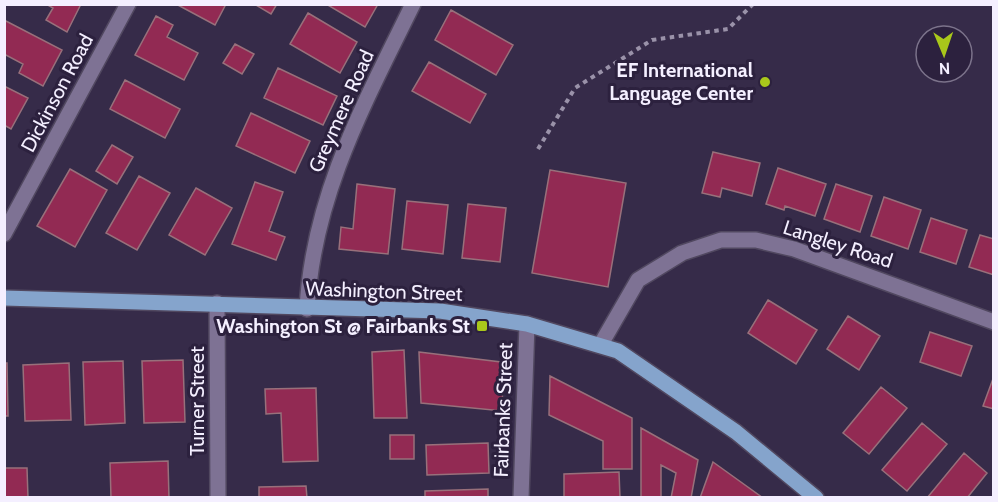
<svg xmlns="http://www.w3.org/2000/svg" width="998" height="502" font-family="Cabin,sans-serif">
	<rect width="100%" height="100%" fill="#362b49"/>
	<!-- building -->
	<path fill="#922a53" stroke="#98707b" stroke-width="1.5" d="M46 4H81L67 32 46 20 53 8Z
		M176 4H226L215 25Z
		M254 4H277L271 14Z
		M326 4H378L365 27Z
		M451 10 513 45 496 75 435 40Z
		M308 13 357 42 340 73 290 44Z
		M156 16 173 25 167 37 198 53 184 80 135 55Z
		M4 20 62 50 43 86 19 73 23 64 4 54Z
		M235 44 254 54 242 74 223 63Z
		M429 62 486 94 470 123 412 91Z
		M278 68 337 96 323 125 264 98Z
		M125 80 180 109 165 138 110 109Z
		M4 86 28 98 11 129 4 125Z
		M251 113 310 141 295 173 236 146Z
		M112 145 133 157 117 184 96 171Z
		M713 152 760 163 752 196 722 188 720 197 702 193Z
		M778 168 826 184 815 216 785 206 784 210 766 204Z
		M70 169 107 190 75 247 37 226Z
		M550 170 626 183 608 287 532 273Z
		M139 176 170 193 137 250 106 233Z
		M255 182 283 192 269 231 285 237 276 260 232 244Z
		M357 184 395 189 388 254 339 249 341 227 353 229Z
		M836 184 872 196 860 232 824 219Z
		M196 188 232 208 205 255 169 235Z
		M884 197 921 210 908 249 871 236Z
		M407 201 448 205 443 254 402 249Z
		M468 204 506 208 500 262 462 258Z
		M931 218 967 230 956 264 920 252Z
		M980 235 994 239V275L969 267Z
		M768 300 817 330 796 364 748 333Z
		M848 316 880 336 859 370 827 349Z
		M930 332 972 346 961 376 920 362Z
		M404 350 407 418H374L372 352Z
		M419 352 501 362 503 411 421 403Z
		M183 360 185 422 144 423 142 361Z
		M123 361 125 423 85 425 83 362Z
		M4 363H7L8 416H4Z
		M69 363 71 420 25 421 23 365Z
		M550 376 632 418V469H603V441L549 415Z
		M994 376V409L983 406Z
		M881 387 907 408 869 454 843 433Z
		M316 388 318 461 283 462 281 413 266 414 265 389Z
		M922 423 947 444 907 491 882 470Z
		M641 428 698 460 691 498H671L676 473 661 465V498H641Z
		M390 435H414V459H390Z
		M488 443 489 473 427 475 426 445Z
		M964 453 987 473 967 498H927Z
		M168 461 169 498H111L110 463Z
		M713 462 763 498H700Z
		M4 468H27L28 498H4Z
		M619 472 620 498H564V474Z
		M306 486 307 498H259V487Z
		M488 489V498H425V491Z"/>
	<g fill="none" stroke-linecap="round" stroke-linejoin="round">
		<!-- street casing -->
		<g stroke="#514860" stroke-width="18">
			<path id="street" d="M4 234 128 4
				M217 303 218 498
				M307 309C313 196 364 104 413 4
				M601 344 638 280 682 253 721 240H756L794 249 994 322
				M521 498 527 324"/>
		</g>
		<!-- primary casing -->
		<g stroke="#514860" stroke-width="18">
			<path id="primary" d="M4 298 440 311 527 324 618 351 736 432 816 498"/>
		</g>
		<!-- path -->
		<path stroke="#9a92a9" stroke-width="4" stroke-dasharray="4.5 4.5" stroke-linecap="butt" d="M538 149 575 88 652 40 728 29 753 4"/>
		<!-- street -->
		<use href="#street" stroke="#7e7294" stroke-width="15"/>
		<!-- primary -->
		<use href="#primary" stroke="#85a4cc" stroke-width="15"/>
	</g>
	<!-- markers -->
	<g fill="#a9c71b" stroke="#2c213e" stroke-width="2">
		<circle cx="765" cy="82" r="6"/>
		<rect x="476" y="320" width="12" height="12" rx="3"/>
	</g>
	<g text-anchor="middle" stroke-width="6" stroke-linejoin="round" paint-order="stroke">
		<!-- poi labels -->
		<g font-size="20" font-weight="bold" fill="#f4efff" stroke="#2c213e" text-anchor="end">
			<text x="753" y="77">EF International<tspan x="753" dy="23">Language Center</tspan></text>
			<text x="470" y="333">Washington St @ Fairbanks St</text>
		</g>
		<!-- street labels -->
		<g font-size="20" fill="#f4efff" stroke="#2c213e">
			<text transform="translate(57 93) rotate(-62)" y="7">Dickinson Road</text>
			<text transform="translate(341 111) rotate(-66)" y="7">Greymere Road</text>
			<text transform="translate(838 244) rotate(18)" y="7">Langley Road</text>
			<text transform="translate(384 291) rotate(2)" y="7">Washington Street</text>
			<text transform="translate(197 401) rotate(-90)" y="7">Turner Street</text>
			<text transform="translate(503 410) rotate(-88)" y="7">Fairbanks Street</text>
		</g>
	</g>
	<!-- border -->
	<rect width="998" height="502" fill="none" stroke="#f4efff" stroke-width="12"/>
	<!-- north arrow -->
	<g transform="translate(944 54) rotate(178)"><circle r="28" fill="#2c213e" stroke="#7c738b" stroke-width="1.5"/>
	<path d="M0-4.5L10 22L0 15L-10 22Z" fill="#a9c71b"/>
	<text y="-9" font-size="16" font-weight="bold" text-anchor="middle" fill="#f4efff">N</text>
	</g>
</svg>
